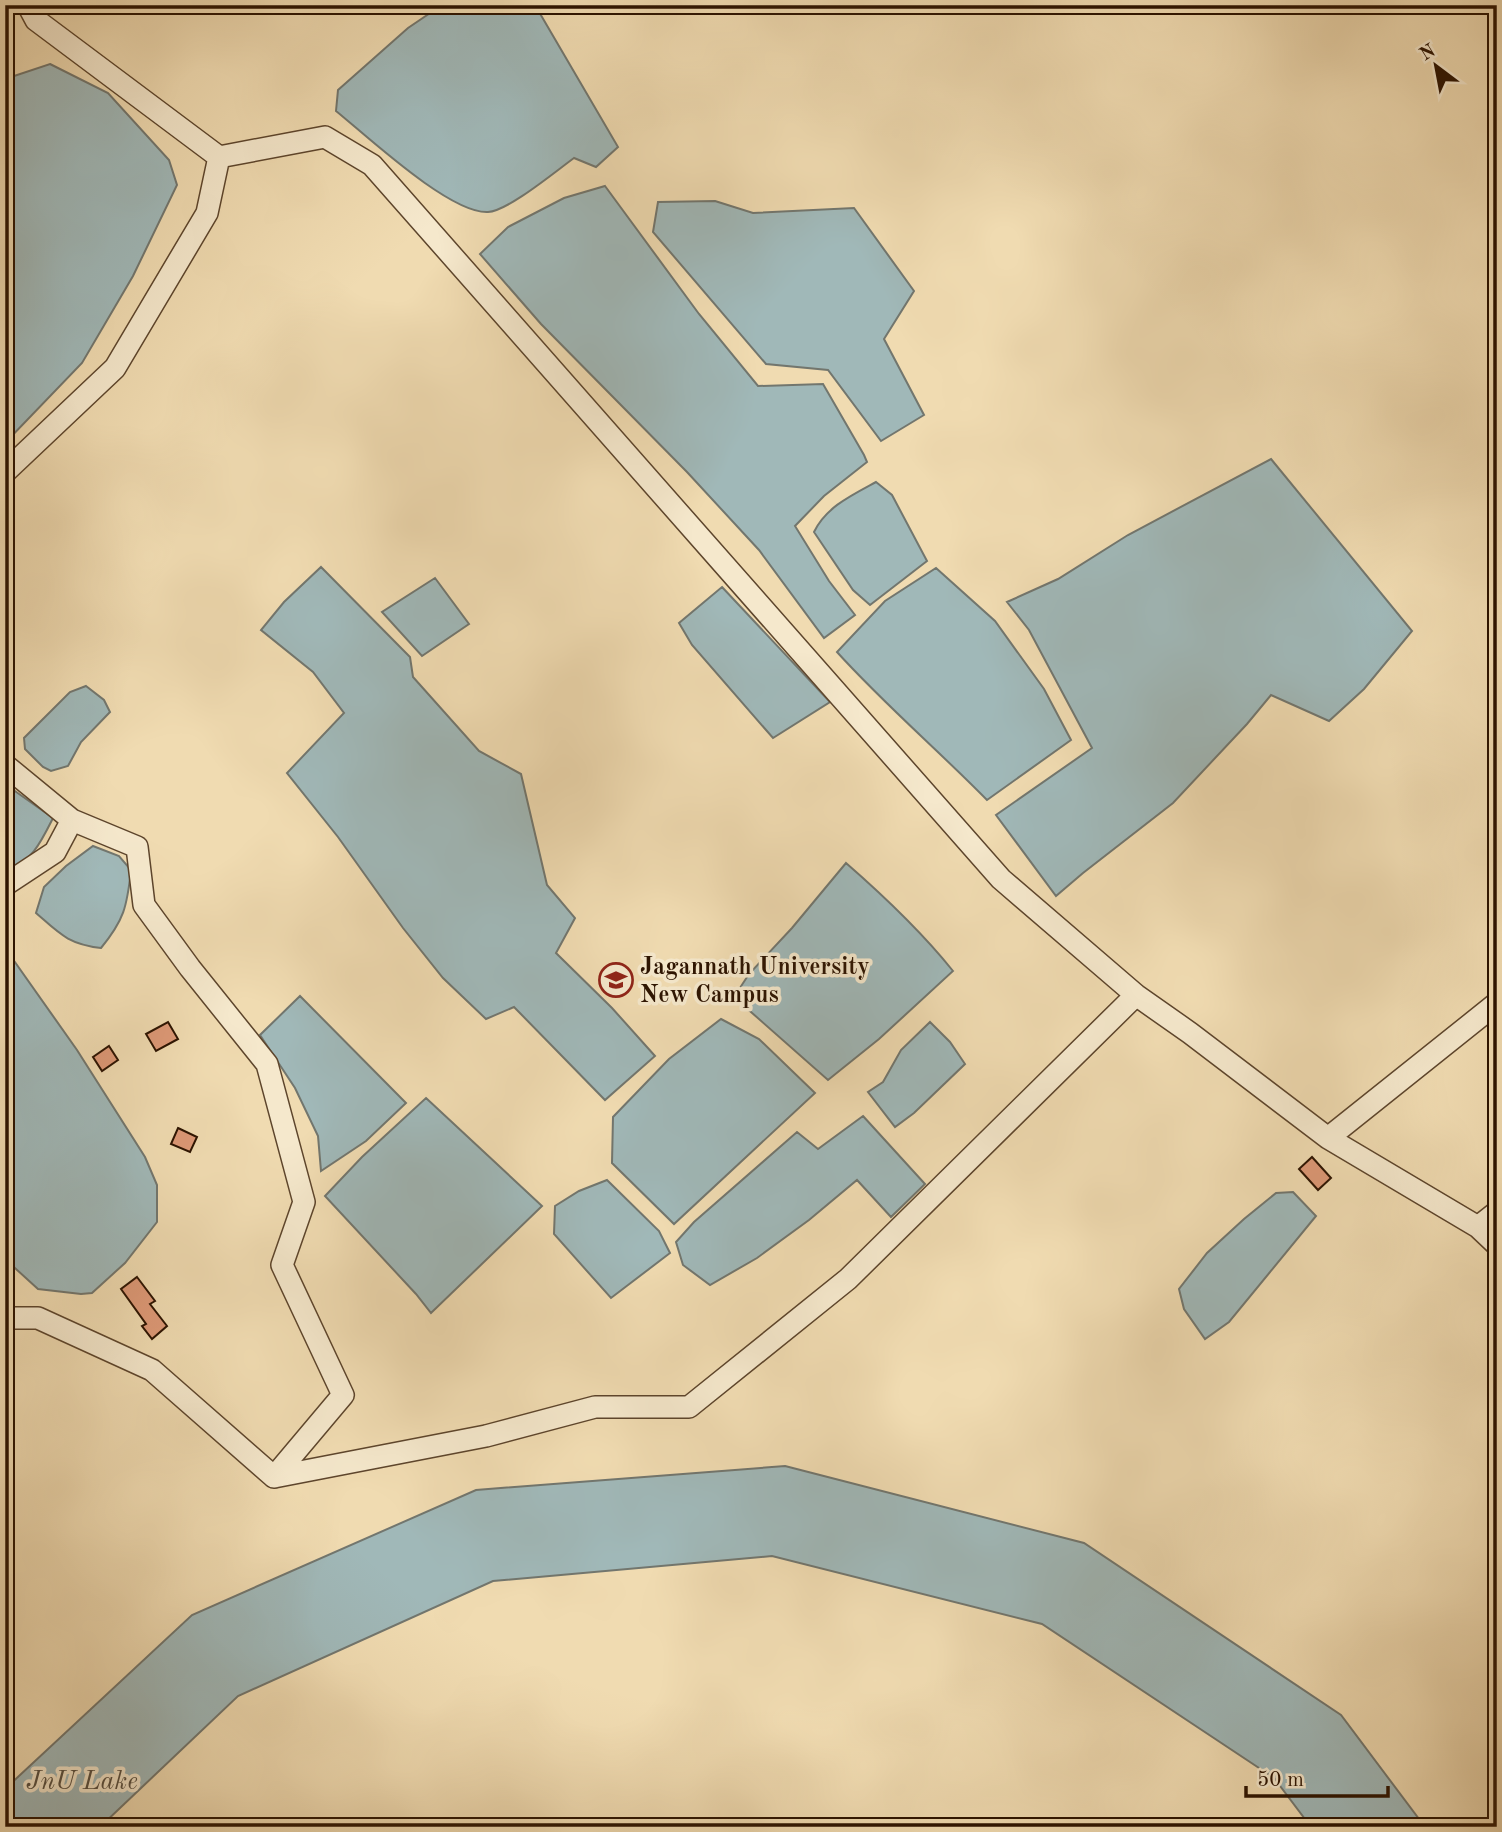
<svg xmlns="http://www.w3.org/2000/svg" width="1502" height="1832" font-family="'Old Standard TT',serif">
	<rect width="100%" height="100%" fill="#f0dbb1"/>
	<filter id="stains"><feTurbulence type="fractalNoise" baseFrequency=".00286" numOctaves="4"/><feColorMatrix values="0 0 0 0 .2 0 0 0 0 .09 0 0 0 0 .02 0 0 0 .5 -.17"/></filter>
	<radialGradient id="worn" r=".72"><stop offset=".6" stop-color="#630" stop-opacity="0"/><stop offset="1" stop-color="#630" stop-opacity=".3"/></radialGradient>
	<!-- water -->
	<path fill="#a0b8b8" stroke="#72766e" stroke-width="2" d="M442 5H535L618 147 596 167 574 158C556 171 508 211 488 212 450 214 367 136 336 111L338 90 408 28Z
		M50 64 108 93 169 160 177 185 133 276 82 363 5 443V79Z
		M605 186 699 314 758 386 823 384 864 455 867 462 824 496 795 526 829 581 855 615 824 638 759 550 687 472 541 324 480 254 508 227 564 198Z
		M715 201 753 213 854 208 914 291 884 339 924 415 881 441 828 370 766 364 653 232 658 202Z
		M1271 459 1412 631 1364 689 1329 721 1271 695 1247 724 1173 803 1083 873 1056 896 996 815 1092 748 1029 630 1007 602 1058 579 1128 535Z
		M876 482 892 495 927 561 870 605 853 590 814 532C826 507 852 495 876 482Z
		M321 567 410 657 413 677 479 751 521 774 547 885 575 918 556 953 612 1008 655 1056 605 1100 514 1007 486 1019 443 978 403 928 338 837 287 773 344 713 313 672 261 630 284 602Z
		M936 568 995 621 1044 689 1071 740 987 800C938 750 884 704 837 652L885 601Z
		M435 578 469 624 422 656 382 612Z
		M722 587 830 702 773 738 692 645 679 623Z
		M86 686 104 700 110 712 81 742 68 766 51 771 43 767 25 749 24 738 70 692Z
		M5 784 53 818C42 840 31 864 5 872Z
		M93 846 119 856 131 870C127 907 124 920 101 948 68 944 60 934 36 913L44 887 66 866Z
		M846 863C885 897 921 931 953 971L879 1039 828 1080 734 997 749 974 792 928Z
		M5 948 77 1050 145 1157 157 1185V1222L125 1263 92 1293 81 1294 38 1289 5 1259Z
		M300 996 406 1103 366 1141 321 1171 318 1136 295 1088 260 1035Z
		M721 1019 759 1039 815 1093 674 1224 612 1163 613 1117 669 1059Z
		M930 1022 950 1042 965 1064 914 1113 895 1127 868 1092 883 1082 901 1050Z
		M426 1098 542 1206 431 1313 416 1294 325 1196 362 1157Z
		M863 1116 925 1184 891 1217 857 1180 809 1220 757 1258 710 1285 683 1265 676 1242 694 1222 797 1132 818 1149Z
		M607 1180 659 1231 670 1253 611 1298 554 1234 555 1206 579 1191Z
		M1293 1192 1316 1216 1229 1322 1205 1339 1184 1309 1179 1289 1207 1253 1244 1219 1276 1193Z
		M785 1466 1084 1543 1341 1715 1425 1827H1311L1274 1778 1042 1624 772 1556 493 1581 238 1696 100 1827H5V1789L192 1615 476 1490Z"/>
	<!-- building -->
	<path fill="#de9977" stroke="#2c1300" stroke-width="2" d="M168 1022 178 1039 156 1051 146 1034Z
		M109 1046 118 1060 102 1071 93 1057Z
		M178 1128 197 1137 190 1152 171 1144Z
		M1312 1157 1331 1178 1318 1190 1299 1169Z
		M137 1277 155 1301 150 1304 167 1326 152 1339 142 1326 146 1324 121 1289Z"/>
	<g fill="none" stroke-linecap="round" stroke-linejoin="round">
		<!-- minor casing -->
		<g stroke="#5d452c" stroke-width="24">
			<path id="minor" d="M28 5 36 20 219 157 325 137 372 165 1001 879 1136 995 1190 1033 1328 1138 1478 1227 1497 1245
				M5 472 115 368 207 213 219 157
				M5 765 72 820 55 852 5 885
				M72 820 137 847 144 905 190 968 267 1064 304 1202 282 1265 343 1395 274 1477
				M1328 1138 1497 1003
				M1478 1227 1497 1212
				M5 1318H38L152 1370 274 1477
				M274 1477 486 1436 595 1407H689L848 1279 1136 995"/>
		</g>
		<!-- minor -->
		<use href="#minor" stroke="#f5e8cc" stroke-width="21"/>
	</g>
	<!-- icons -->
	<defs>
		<g id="university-ring" transform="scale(1.75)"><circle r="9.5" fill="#f5e8cc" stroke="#8f2418" stroke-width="1.5"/><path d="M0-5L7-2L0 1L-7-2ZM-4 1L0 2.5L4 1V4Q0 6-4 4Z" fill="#8f2418"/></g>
	</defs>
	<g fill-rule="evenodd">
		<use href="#university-ring" x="616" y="980"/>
	</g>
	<g text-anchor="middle" stroke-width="7" stroke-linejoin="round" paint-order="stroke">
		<!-- poi labels -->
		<g font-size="24" font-weight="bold" fill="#2c1300" stroke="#f5e8cc" text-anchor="start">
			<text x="640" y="974">Jagannath University<tspan x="640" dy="28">New Campus</tspan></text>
		</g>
		<!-- water labels -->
		<g font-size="26" font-style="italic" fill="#554d40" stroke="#f5e8cc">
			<text x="82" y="1789">JnU Lake</text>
		</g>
	</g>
	<!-- margin -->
	<rect width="1502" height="1832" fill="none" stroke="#f0dbb1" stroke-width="28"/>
	<rect x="7" y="7" width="1488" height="1818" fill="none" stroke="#2c1300" stroke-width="3.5"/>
	<rect x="14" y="14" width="1474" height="1804" fill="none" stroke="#2c1300" stroke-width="2"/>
	<!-- north arrow -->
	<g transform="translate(1436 66) rotate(328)" stroke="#f5e8cc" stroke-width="5" paint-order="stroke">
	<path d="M0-5L12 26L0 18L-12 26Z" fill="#2c1300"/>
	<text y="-10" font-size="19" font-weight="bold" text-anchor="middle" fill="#2c1300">N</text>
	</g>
	<!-- scale -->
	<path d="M1246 1786v10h142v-10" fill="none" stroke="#2c1300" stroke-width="3.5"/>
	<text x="1257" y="1786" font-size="21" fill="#2c1300" stroke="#f5e8cc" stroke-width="5" paint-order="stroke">50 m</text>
	<rect width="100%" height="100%" filter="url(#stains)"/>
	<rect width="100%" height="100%" fill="url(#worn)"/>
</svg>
